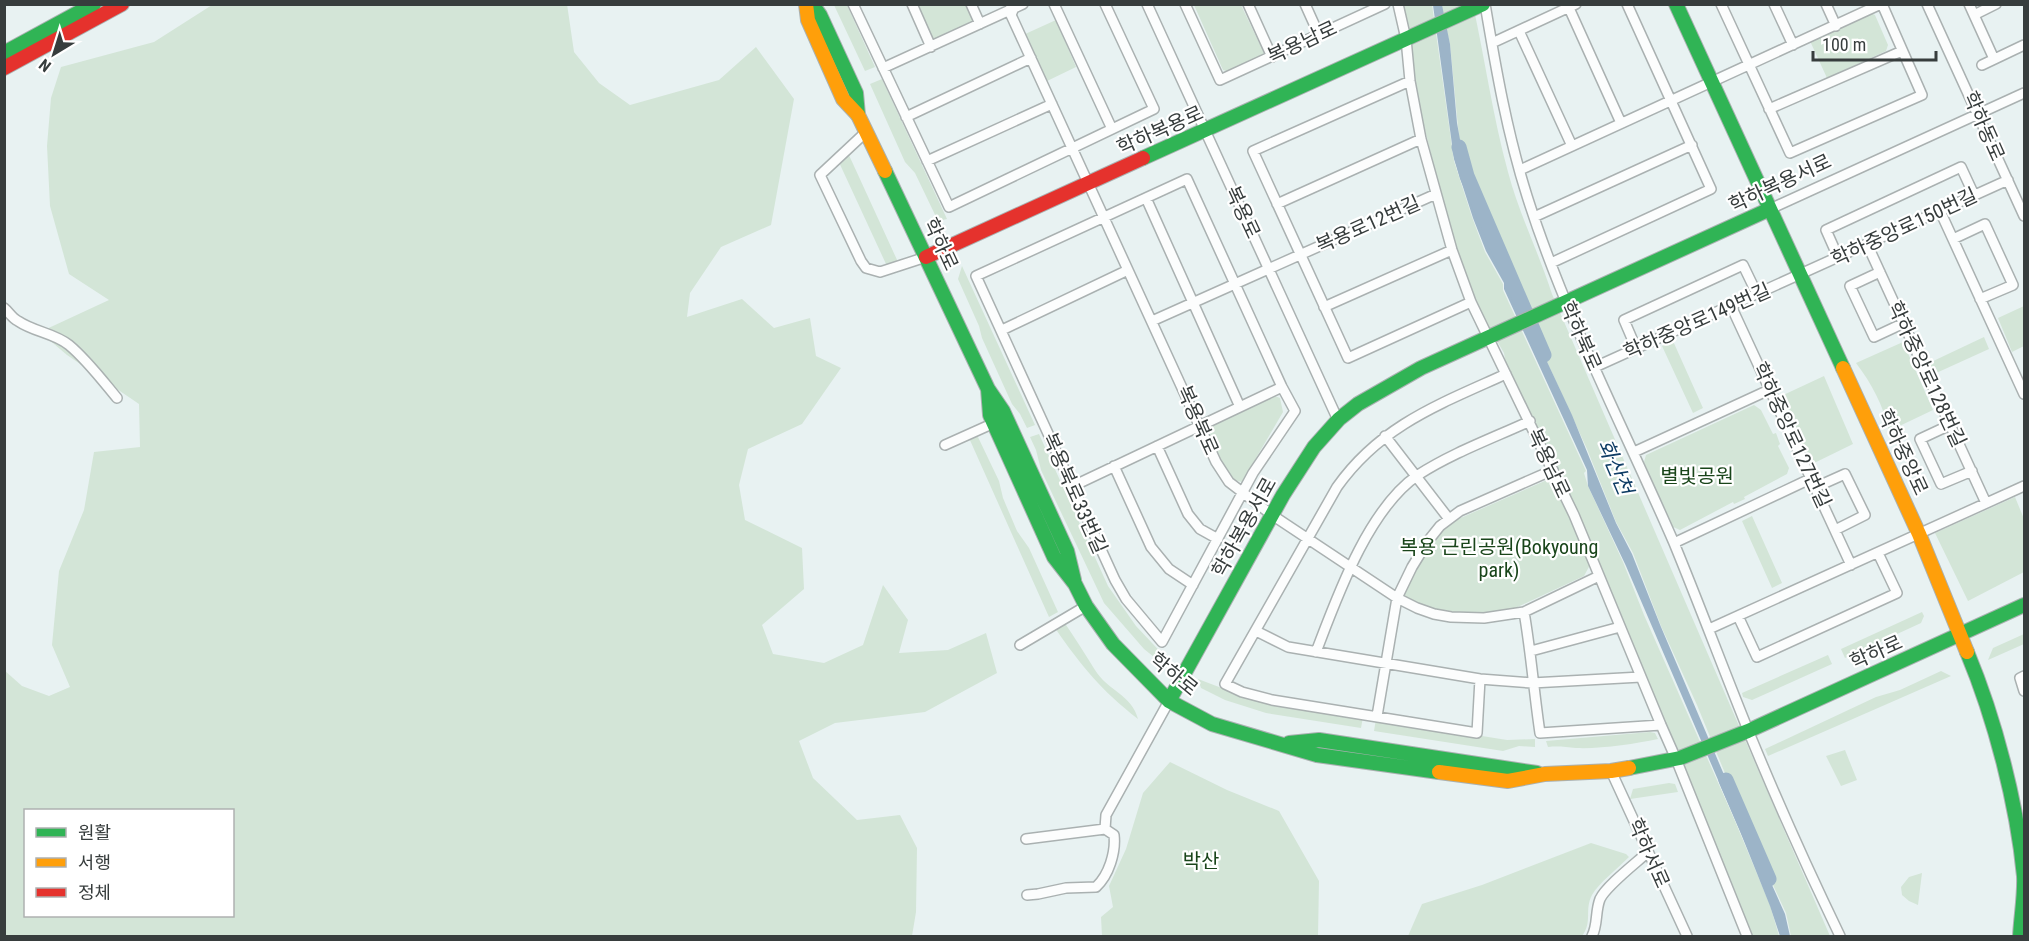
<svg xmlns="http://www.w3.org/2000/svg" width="2029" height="941" font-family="'Roboto Condensed','Noto Sans KR',sans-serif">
	<rect width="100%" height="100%" fill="#e8f2f2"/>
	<!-- green -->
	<path fill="#d3e5d7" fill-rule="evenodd" d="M567 4 574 52 599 83 630 105 719 80 756 47 794 99 771 225 721 247 690 293 687 317 742 299 774 328 810 318 816 356 841 368 802 424 748 449 739 485 745 520 802 548 804 589 762 625 773 654 824 663 863 645 883 585 908 620 899 653 948 650 986 633 997 673 925 712 835 723 799 741 813 778 857 820 900 815 917 848 916 912 912 936H5L4 670 22 686 49 696 70 687 52 645 59 571 84 510 94 452 140 447 139 404 67 355 40 332 109 300 69 274 50 206 47 146 51 98 61 67 154 42 212 5ZM26 810H232V916H26Z
		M834 5H847L875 67 865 71Z
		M916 5H966L973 19 970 24 938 40 931 37Z
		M1194 5H1241L1264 53 1262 56 1229 72 1223 70Z
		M1402 5H1432L1454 161 1472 217 1485 252 1503 284V290L1586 471 1584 473 1588 486 1623 562 1644 615 1735 821 1770 905 1779 936H1753L1593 553 1541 435 1506 365 1504 353 1483 317 1464 273 1448 223 1417 97 1412 53Z
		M1442 5H1473C1485 60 1493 117 1508 172 1519 214 1539 253 1552 294L1830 936H1791L1786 913 1754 844 1697 705 1661 626 1633 553 1616 522 1587 449 1521 305 1467 177 1459 137 1450 44 1441 7Z
		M1871 13 1875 15 1888 45 1886 51 1827 78 1810 41Z
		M1056 20 1076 67 1045 82 1023 35Z
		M882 79 947 219 938 221 915 173 905 162 870 84Z
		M848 153 898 262 886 264 837 158Z
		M962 266 1035 425 1027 428 1020 414 1012 404 982 338 979 326 958 279Z
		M2024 306V346L2012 352 1998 318Z
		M1984 337 1989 349 1934 374 1929 363Z
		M1673 341 1703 408 1693 413 1662 346Z
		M1903 342 1933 410 1889 431C1883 405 1872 384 1856 363Z
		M1824 376 1853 444 1806 467 1779 397Z
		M1272 395 1280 398 1283 412 1242 482 1229 479 1205 432 1207 426Z
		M1754 405 1761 410 1773 434 1776 433 1780 444 1778 446 1789 468 1787 474 1744 497 1745 499 1734 504 1733 502 1680 530 1671 526 1644 462 1646 455Z
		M1039 434 1108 586 1136 626 1169 661H1159L1144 649 1104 603 1041 470 1036 450 1030 437Z
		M977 435 999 481 1003 498 1017 531 1029 548 1058 612 1049 617 969 438Z
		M1547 480 1554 482 1590 565 1584 576 1511 610 1471 615 1428 609 1402 598 1400 593 1428 544 1453 519 1456 520Z
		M2015 497 2024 519V572L1968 601 1935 533Z
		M1752 516 1782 583 1772 588 1742 521Z
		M1922 612 1924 616 1921 623 1845 658 1841 649Z
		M1064 622C1075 638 1085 654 1095 670 1107 690 1132 695 1138 719 1101 690 1082 667 1055 628Z
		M2024 634V644L1988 660 1993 648Z
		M1828 655 1832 664 1752 700 1743 697 1742 693Z
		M1941 671 1951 676 1768 756 1765 749 1876 697 1900 690Z
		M1198 679 1240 695 1363 717 1361 728 1266 713 1225 700 1201 688Z
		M1376 719 1507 740 1535 739V747L1519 746 1503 751 1374 731Z
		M1650 732 1655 733 1658 739C1634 744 1601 749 1576 748 1566 747 1558 746 1548 747L1546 741Z
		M1845 750 1857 780 1841 786 1826 756Z
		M1170 762 1227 790 1279 811 1319 881 1318 936H1102L1101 917 1113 907 1109 886 1126 849 1143 793Z
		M1669 783 1675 784 1678 792 1630 799 1633 789Z
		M1591 843 1626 854 1629 857C1618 868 1599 883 1592 895 1584 910 1593 922 1582 936H1408L1422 904 1482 885Z
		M1922 873 1918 905 1909 901 1902 895 1901 887 1909 877Z"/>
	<!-- water -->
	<path fill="#9cb4c8" d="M1433 5H1442L1450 44 1457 123 1467 178 1521 306 1572 415 1616 523 1632 554 1661 627 1754 845 1785 914 1790 936H1780L1770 906 1740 831 1626 566 1588 486 1587 470 1504 289V283L1486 251 1473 218 1454 159Z"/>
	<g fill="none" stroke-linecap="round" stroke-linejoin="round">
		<!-- river -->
		<path stroke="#9cb4c8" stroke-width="15" d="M1459 147 1467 176 1544 355
			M1726 780 1769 879"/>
		<!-- street casing -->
		<g stroke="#aab1b1" stroke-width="12">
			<path id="street" d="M853 4 949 207 1154 109 1105 4
				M912 4 931 47
				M971 4 980 24
				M1010 4 1013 10 1011 15 1216 462 1229 482 1272 515 1397 598 1417 608 1434 614 1451 617 1484 618 1524 612 1599 576
				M1054 4 1112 129
				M1147 4 1338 420
				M1185 4 1220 80 1385 4
				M1248 4 1272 57
				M1305 4 1319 35
				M1398 4 1406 39 1410 81 1421 139 1452 250 1471 302 1574 515 1661 725 1676 759 1747 936
				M1485 4C1496 69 1507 133 1527 196 1565 316 1624 428 1674 543 1700 606 1724 671 1750 735 1778 803 1808 870 1840 936
				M1721 4 1790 153 1922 95 1882 4
				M1774 4 1793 45
				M1826 4 1836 26
				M1927 4 2024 216
				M1969 4 1994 59
				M1569 8 1621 123
				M1974 15 1996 4
				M1519 31 1572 146
				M1492 43 1576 4
				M1982 65 2024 45
				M883 68 1023 4
				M1410 81 1253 151 1348 358 1471 302
				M1769 109 1902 51
				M906 117 1031 58
				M866 132 820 175 861 261 866 268 880 272 926 257
				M927 161 1052 104
				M1520 170 1881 4
				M1187 179 1282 387 1295 411 1253 473 1162 642 1126 599 1115 580 976 276Z
				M1146 198 1240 407
				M1277 204 1421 139
				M1770 209 2024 93
				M1940 211 2024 394
				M1534 217 1692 145
				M1953 239 1985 224 2013 285 1980 299
				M1867 244 1986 503
				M1838 257 1826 230 1961 167 1974 195
				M1551 263 1711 189 1627 4
				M1880 272 1850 286 1874 337 1904 323
				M1731 306 1851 565
				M1324 307 1452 250
				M4 308C9 312 12 318 18 321 34 332 54 333 69 345 87 360 102 380 117 398
				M1152 321 1436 194
				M1002 330 1128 270
				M1636 348 1624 320 1743 265 1757 294
				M1595 367 2008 180
				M1950 425 1920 439 1941 484 1972 471
				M1385 436 1449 519
				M945 445 994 423
				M1157 446 1188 514 1200 529 1218 539
				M1634 452 1771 389
				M1114 466 1151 547 1169 569 1193 585
				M1071 487 1282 387
				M1816 487 1845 474 1865 515 1835 530
				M1674 543 1812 478
				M1524 612C1531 652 1534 693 1540 733L1661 725
				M1738 616 1757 657 1897 593 1878 553
				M1709 629 2024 486
				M1256 631 1288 647 1480 679 1532 683 1641 677
				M1020 645 1086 606
				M1531 651 1620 627
				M1316 652C1337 597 1368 509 1418 475 1452 453 1493 438 1530 421
				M2024 676 2020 678 2024 691
				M1480 679 1477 733 1272 700 1242 692 1225 684 1337 487C1381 425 1440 404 1506 374
				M1377 716 1397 598 1412 567 1428 541 1440 526 1460 511 1553 470
				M1611 771 1687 936
				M1105 829 1106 815 1169 701
				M1026 839 1105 829 1114 835C1116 852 1109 875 1096 887L1066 888 1038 894 1027 895
				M1592 936C1598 925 1595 912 1600 899 1606 886 1636 863 1648 852"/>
		</g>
		<!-- fast casing -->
		<g stroke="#aab1b1" stroke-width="16">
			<path id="fast" d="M812 4 820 15 856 93 858 115
				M1676 4 1843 368
				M4 53 94 4
				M1143 158 1483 4
				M885 171 988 389 1003 411 1067 551 1074 580
				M988 389 990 415 1054 557 1075 584 1086 606 1113 644 1169 701 1212 724 1317 755 1439 772
				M1967 652C1995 719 2017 804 2024 876 2025 895 2021 917 2020 936
				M1169 701 1283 495 1314 447 1339 419 1358 404 1421 368 1770 209
				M1289 743 1319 740 1537 773
				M1629 768 1680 758 1748 731 2024 605"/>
		</g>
		<!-- slow casing -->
		<g stroke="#aab1b1" stroke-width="16">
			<path id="slow" d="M806 4 808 20 843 99 858 115 885 171
				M1843 368 1919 534 1967 652
				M1439 772 1508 781 1545 774 1611 771 1629 768"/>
		</g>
		<!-- jam casing -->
		<g stroke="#aab1b1" stroke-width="16">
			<path id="jam" d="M4 68 122 4
				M926 257 1143 158"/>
		</g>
		<!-- street -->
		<use href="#street" stroke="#fcfdfd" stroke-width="9"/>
		<!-- fast -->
		<use href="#fast" stroke="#30b455" stroke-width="14"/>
		<!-- slow -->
		<use href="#slow" stroke="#ff9f0a" stroke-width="14"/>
		<!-- jam -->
		<use href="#jam" stroke="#e5322d" stroke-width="14"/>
	</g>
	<g text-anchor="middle" stroke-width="4.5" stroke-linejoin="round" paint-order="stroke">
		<!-- street labels -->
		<g font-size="20" fill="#373d3d" stroke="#fff">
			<text transform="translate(1302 42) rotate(-25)" y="7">복용남로</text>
			<text transform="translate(1984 126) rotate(66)" y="7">학하동로</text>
			<text transform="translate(1160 130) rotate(-24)" y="7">학하복용로</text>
			<text transform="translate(1780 183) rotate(-25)" y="7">학하복용서로</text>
			<text transform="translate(1243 212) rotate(65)" y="7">복용로</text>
			<text transform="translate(1368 224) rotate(-24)" y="7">복용로12번길</text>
			<text transform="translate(1904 227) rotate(-25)" y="7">학하중앙로150번길</text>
			<text transform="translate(941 244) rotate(65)" y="7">학하로</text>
			<text transform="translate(1697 321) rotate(-24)" y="7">학하중앙로149번길</text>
			<text transform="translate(1581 336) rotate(66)" y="7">학하북로</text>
			<text transform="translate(1927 374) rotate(65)" y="7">학하중앙로128번길</text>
			<text transform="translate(1198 420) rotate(66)" y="7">복용북로</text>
			<text transform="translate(1792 435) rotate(65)" y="7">학하중앙로127번길</text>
			<text transform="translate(1903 452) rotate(65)" y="7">학하중앙로</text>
			<text transform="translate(1549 463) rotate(65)" y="7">복용남로</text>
			<text transform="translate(1075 493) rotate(66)" y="7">복용북로33번길</text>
			<text transform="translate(1244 527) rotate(-61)" y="7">학하복용서로</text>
			<text transform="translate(1876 652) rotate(-24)" y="7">학하로</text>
			<text transform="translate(1174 674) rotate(39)" y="7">학하로</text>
			<text transform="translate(1649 853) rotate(66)" y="7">학하서로</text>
		</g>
		<!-- park labels -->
		<g font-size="20" fill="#19451a" stroke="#fff">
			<text x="1697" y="483">별빛공원</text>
			<text x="1499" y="554">복용 근린공원(Bokyoung<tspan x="1499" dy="23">park)</tspan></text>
			<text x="1201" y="868">박산</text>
		</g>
		<!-- water labels -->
		<g font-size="21" font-style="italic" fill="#0f3d65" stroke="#fff">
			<text transform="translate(1615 467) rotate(67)" y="7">화산천</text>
		</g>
	</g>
	<!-- border -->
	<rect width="2029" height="941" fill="none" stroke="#373d3d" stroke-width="12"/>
	<!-- legend -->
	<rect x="24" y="809" width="210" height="108" fill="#ffffff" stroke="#afb1b1" stroke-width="1.5"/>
	<rect x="36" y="828" width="30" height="9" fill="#30b455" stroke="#afb1b1" stroke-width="1.5"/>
	<text x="78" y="839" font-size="18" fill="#373d3d">원활</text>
	<rect x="36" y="858" width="30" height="9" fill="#ff9f0a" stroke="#afb1b1" stroke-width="1.5"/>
	<text x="78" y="869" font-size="18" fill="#373d3d">서행</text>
	<rect x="36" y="888" width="30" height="9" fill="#e5322d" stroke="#afb1b1" stroke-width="1.5"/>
	<text x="78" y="899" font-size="18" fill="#373d3d">정체</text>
	<!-- north arrow -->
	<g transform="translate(54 54) rotate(218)" stroke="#ffffff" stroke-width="4.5" paint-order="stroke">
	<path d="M0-4.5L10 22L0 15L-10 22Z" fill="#373d3d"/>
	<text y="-9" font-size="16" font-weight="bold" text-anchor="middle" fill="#373d3d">N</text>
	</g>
	<!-- scale -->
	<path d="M1813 51v9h123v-9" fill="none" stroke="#373d3d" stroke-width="3"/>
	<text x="1822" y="51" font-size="18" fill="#373d3d" stroke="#ffffff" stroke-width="4.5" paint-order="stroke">100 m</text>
</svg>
